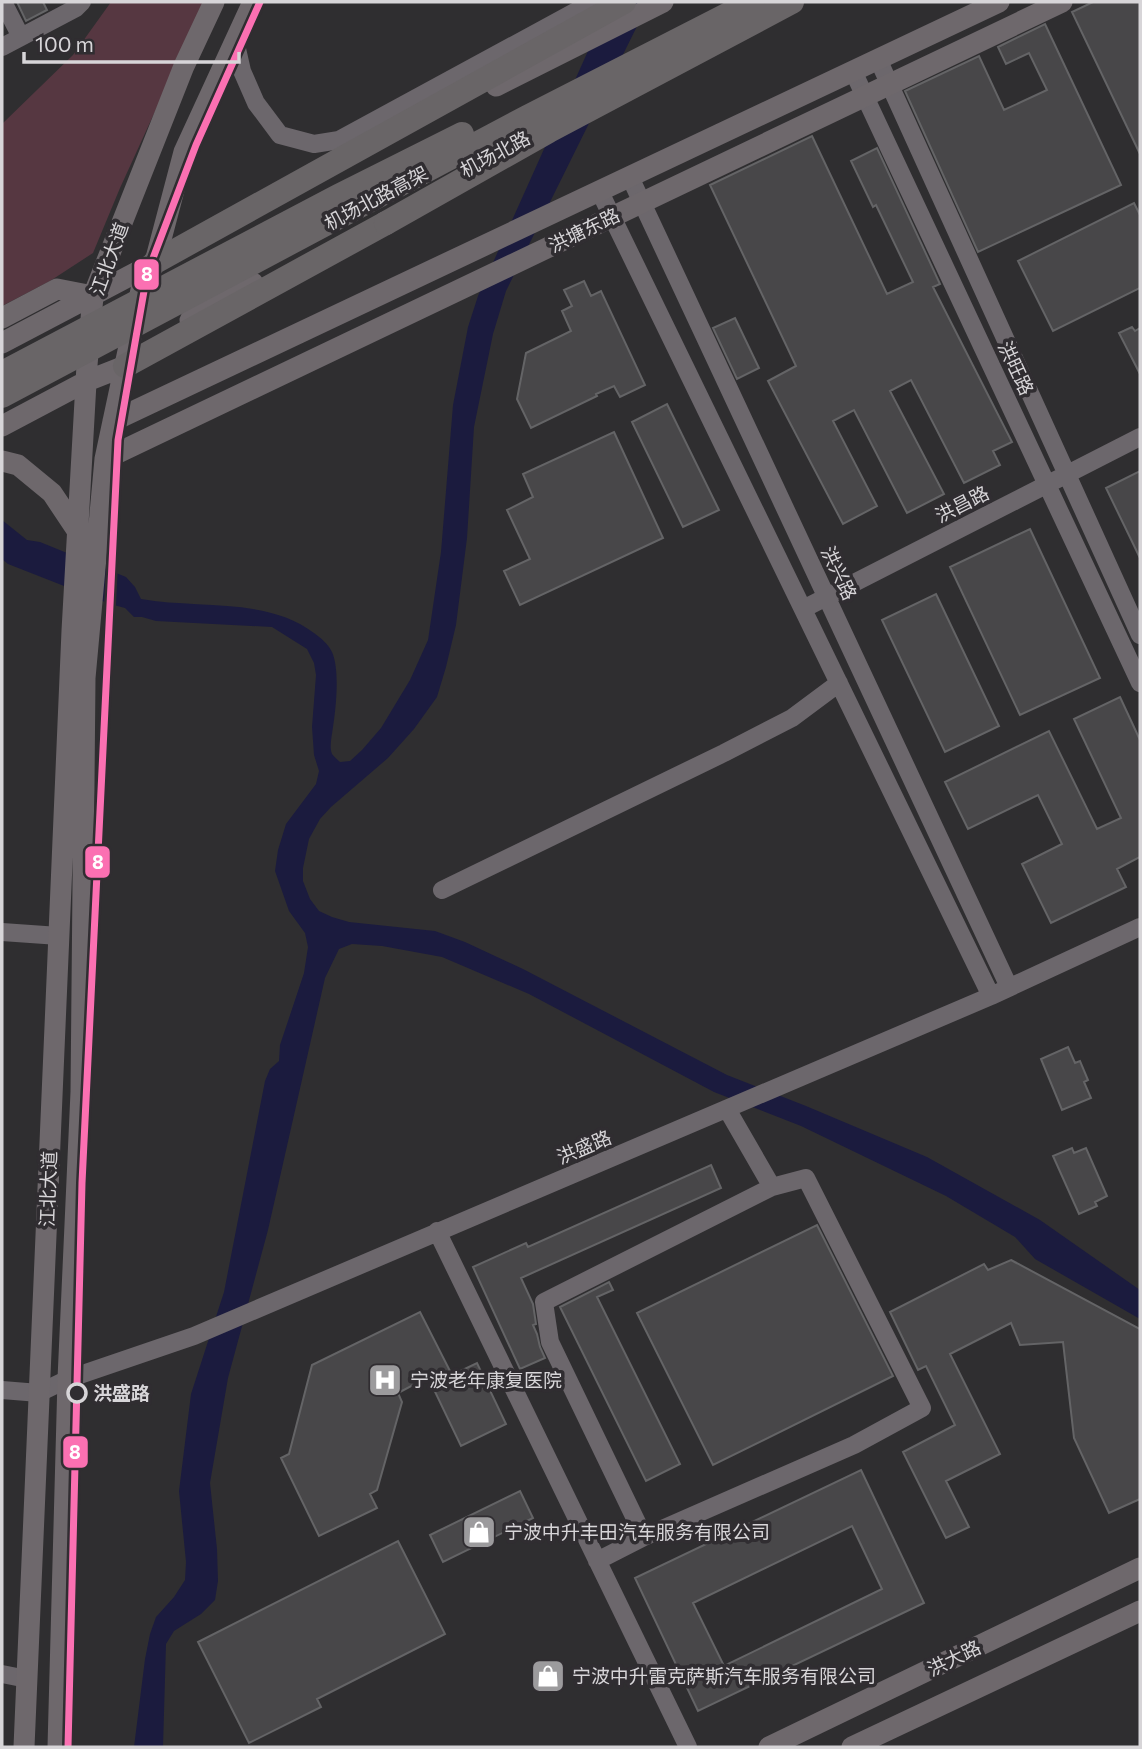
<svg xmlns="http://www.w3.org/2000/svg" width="1142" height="1749" font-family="Commissioner,'Noto Sans SC',sans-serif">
	<rect width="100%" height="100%" fill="#2f2e30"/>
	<!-- green -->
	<path fill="#563741" d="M111 2H205L120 188 93 253 50 281 2 306V124L73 55Z"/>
	<!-- water -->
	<path fill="#1b1b3e" d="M610 2H649L506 291 493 334 474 427 467 538 456 625 446 667 437 697 414 729 388 758 331 807 320 819 309 839 303 868V881L310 899 319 911 332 917 349 922 435 931 465 942 523 969 727 1075 806 1106 927 1157 1040 1220 1140 1290V1319L1035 1259 1015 1237 946 1196 801 1126 714 1092 529 994 442 957 382 946 352 944 339 949 325 978 268 1230 228 1378 210 1483 217 1549 218 1581 215 1600 201 1614 174 1631 166 1644 163 1747H134L145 1659 150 1634 156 1617 174 1597 185 1580 186 1562 179 1491 191 1394 224 1292 265 1081 270 1069 279 1061 280 1045 304 973 308 947 305 933 289 911 275 871 278 850 286 824 316 784 319 771 314 755 312 727 316 675 314 663 307 649 272 627 156 621 142 617H134L125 608 110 604 8 564 2 559V520L27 540 40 542 126 577 135 587 141 599C196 609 268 597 314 633 321 638 328 644 332 652 340 670 336 708 333 727 332 735 329 747 332 754 334 757 337 759 340 762L350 761 362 750 381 728 410 680 428 640 441 552 453 405 468 327 478 296Z"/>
	<!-- building -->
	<path fill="#484749" stroke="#646466" stroke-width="2" fill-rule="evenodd" d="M17 2H43L47 10 26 21Z
		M1093 2H1140V154L1072 12Z
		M1045 24 1121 185 978 252 905 91 979 56 1004 110 1047 90 1029 53 1006 64 998 47Z
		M812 136 887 294 913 282 876 205 873 207 851 161 877 148 940 284 933 287 1012 442 993 451 1000 465 964 483 911 380 890 391 944 494 907 513 854 410 833 421 877 506 843 524 768 381 796 366 710 185Z
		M1134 203 1140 215V288L1053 331 1018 261Z
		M584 281 591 296 601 291 645 385 620 397 614 386 596 394 597 396 531 428 517 399 526 353 571 331 562 311 572 306 564 290Z
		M735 318 759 368 737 379 713 328Z
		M1132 327 1135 331 1140 328V374L1119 333Z
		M667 404 719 510 683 527 632 422Z
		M614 432 663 538 520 605 504 571 530 559 507 510 533 497 523 474Z
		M1140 471V558L1106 488Z
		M1030 529 1100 678 1020 715 950 567Z
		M936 594 999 726 945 752 882 620Z
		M1120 697 1140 740V857L1117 869 1126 887 1051 923 1022 864 1062 844 1038 795 968 829 945 782 1049 731 1097 829 1121 818 1074 719Z
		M1068 1047 1075 1063 1080 1061 1088 1080 1084 1082 1091 1098 1062 1110 1041 1059Z
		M1072 1148 1074 1153 1086 1148 1107 1196 1095 1202 1097 1206 1079 1214 1053 1156Z
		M711 1165 721 1188 521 1278 533 1304 536 1324 533 1325 537 1334 540 1347 545 1358 520 1369 473 1267 526 1243 528 1247Z
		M817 1225 893 1376 713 1465 637 1313Z
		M1011 1260 1140 1329V1499L1109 1513 1074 1438 1063 1342 1020 1345 1011 1323 950 1354 1000 1454 946 1481 969 1527 946 1538 903 1452 955 1425 926 1366 918 1370 890 1312 984 1264 988 1270Z
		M609 1282 613 1290 597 1297 680 1464 646 1481 560 1307Z
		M420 1312 452 1375 477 1363 506 1424 461 1446 428 1377 398 1393 402 1402 377 1490 370 1494 377 1508 319 1536 281 1458 289 1454 312 1365Z
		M861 1470 924 1603 698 1711 635 1578ZM852 1526 882 1589 724 1666 693 1603Z
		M520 1491 533 1518 443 1562 430 1535Z
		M398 1541 445 1634 317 1699 321 1707 249 1743 198 1642Z"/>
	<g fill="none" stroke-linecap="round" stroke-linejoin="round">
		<!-- minor -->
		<path stroke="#6c676c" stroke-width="18" d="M3 2 21 37
			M235 40 242 71 256 103 280 135 314 144 339 140 593 2
			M2 47 76 8 82 2
			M878 59 1140 635
			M853 71 1140 683
			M630 177 1009 987
			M600 192 991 996
			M803 609 1140 437
			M442 890 724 753 792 718 839 683
			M2 932 59 936
			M727 1109 772 1187
			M806 1178 922 1408 854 1445 644 1537 550 1342 544 1302 772 1187Z
			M437 1231 688 1747
			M2 1390 39 1393 68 1379 194 1336 991 996 1140 927
			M597 1561 644 1537
			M2 1674 27 1679"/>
		<!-- major -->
		<path stroke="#6e686c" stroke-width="21" d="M496 86 663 2
			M2 318 57 289 93 296
			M190 320 215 302 253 283
			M2 343 156 262
			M113 421 999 2
			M2 426 87 381 125 366 132 361
			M105 459 1062 2
			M2 461 18 465 52 493 78 532
			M24 1747 72 631 87 365 93 296 184 66 214 2
			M58 1747 68 1379 81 1092 85 678 105 459 141 290 155 262 184 152 253 2
			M769 1747 1140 1568
			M852 1747 1140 1611"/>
		<!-- highway -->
		<path stroke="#696567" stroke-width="24" d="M155 262 624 2
			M125 366 386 223"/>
		<!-- highway-bridge -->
		<path stroke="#696567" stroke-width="24" d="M386 223 549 131 792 2
			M2 373 338 196 462 134
			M2 396 527 117 752 2"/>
		<!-- metro-1 casing -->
		<g stroke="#302d31" stroke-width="12">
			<path id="metro-1" d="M68 1747 82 1183 118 440 147 274 196 145 260 2"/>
		</g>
		<!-- metro-1 -->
		<use href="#metro-1" stroke="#fb70b2" stroke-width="7"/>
	</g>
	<!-- icons -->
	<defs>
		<g id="hospital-square" transform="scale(1.75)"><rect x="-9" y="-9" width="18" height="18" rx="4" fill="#9c9b9d" stroke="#302d31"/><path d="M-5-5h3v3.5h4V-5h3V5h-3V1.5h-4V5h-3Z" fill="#fff"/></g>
		<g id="shop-square" transform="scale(1.75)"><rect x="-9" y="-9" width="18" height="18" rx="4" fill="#9c9b9d" stroke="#302d31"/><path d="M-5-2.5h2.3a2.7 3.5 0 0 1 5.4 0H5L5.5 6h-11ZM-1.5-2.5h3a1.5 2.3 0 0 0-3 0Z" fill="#fff"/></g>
	</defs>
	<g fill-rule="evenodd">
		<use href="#hospital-square" x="385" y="1380"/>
		<use href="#shop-square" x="479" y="1532"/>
		<use href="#shop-square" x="548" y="1676"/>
	</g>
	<!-- markers -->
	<circle fill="#302d31" stroke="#d7d5d8" stroke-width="3.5" cx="77" cy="1393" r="9"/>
	<g text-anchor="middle" stroke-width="7" stroke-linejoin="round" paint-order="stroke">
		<!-- street labels -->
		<g font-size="19" fill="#d7d5d8" stroke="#302d31">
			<text transform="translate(495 154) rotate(-28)" y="7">机场北路</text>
			<text transform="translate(376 198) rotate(-28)" y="7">机场北路高架</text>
			<text transform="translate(584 230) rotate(-26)" y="7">洪塘东路</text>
			<text transform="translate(109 259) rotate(-70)" y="7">江北大道</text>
			<text transform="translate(1016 368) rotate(65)" y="7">洪旺路</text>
			<text transform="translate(962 504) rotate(-27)" y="7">洪昌路</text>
			<text transform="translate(839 573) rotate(65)" y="7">洪兴路</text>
			<text transform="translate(584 1147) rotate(-23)" y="7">洪盛路</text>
			<text transform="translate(48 1189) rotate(-88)" y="7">江北大道</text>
			<text transform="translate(954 1658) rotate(-26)" y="7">洪大路</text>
		</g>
		<!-- poi labels -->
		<g font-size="19" fill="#d7d5d8" stroke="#302d31" text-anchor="start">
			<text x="410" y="1387">宁波老年康复医院</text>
			<text x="504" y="1539">宁波中升丰田汽车服务有限公司</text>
			<text x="572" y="1683">宁波中升雷克萨斯汽车服务有限公司</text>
		</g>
		<!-- stop labels -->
		<g font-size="19" font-weight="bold" fill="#d7d5d8" stroke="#302d31" text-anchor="start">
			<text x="93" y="1400">洪盛路</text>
		</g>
	</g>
	<g stroke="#302d31" stroke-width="2.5">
		<rect x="133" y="258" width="27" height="33" rx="7" fill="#fb70b2"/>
		<rect x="84" y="845" width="27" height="34" rx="7" fill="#fb70b2"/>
		<rect x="62" y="1435" width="27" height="34" rx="7" fill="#fb70b2"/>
	</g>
	<g font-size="19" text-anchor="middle" font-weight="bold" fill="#fff">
		<text x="147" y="281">8</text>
		<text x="98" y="869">8</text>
		<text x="75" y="1459">8</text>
	</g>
	<!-- border -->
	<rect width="1142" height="1749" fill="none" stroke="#d7d5d8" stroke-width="7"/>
	<!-- scale -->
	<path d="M24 52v10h215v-10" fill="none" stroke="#d7d5d8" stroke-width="3.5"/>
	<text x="35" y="52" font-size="21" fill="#d7d5d8" stroke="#302d31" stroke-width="5" paint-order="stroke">100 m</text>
</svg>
